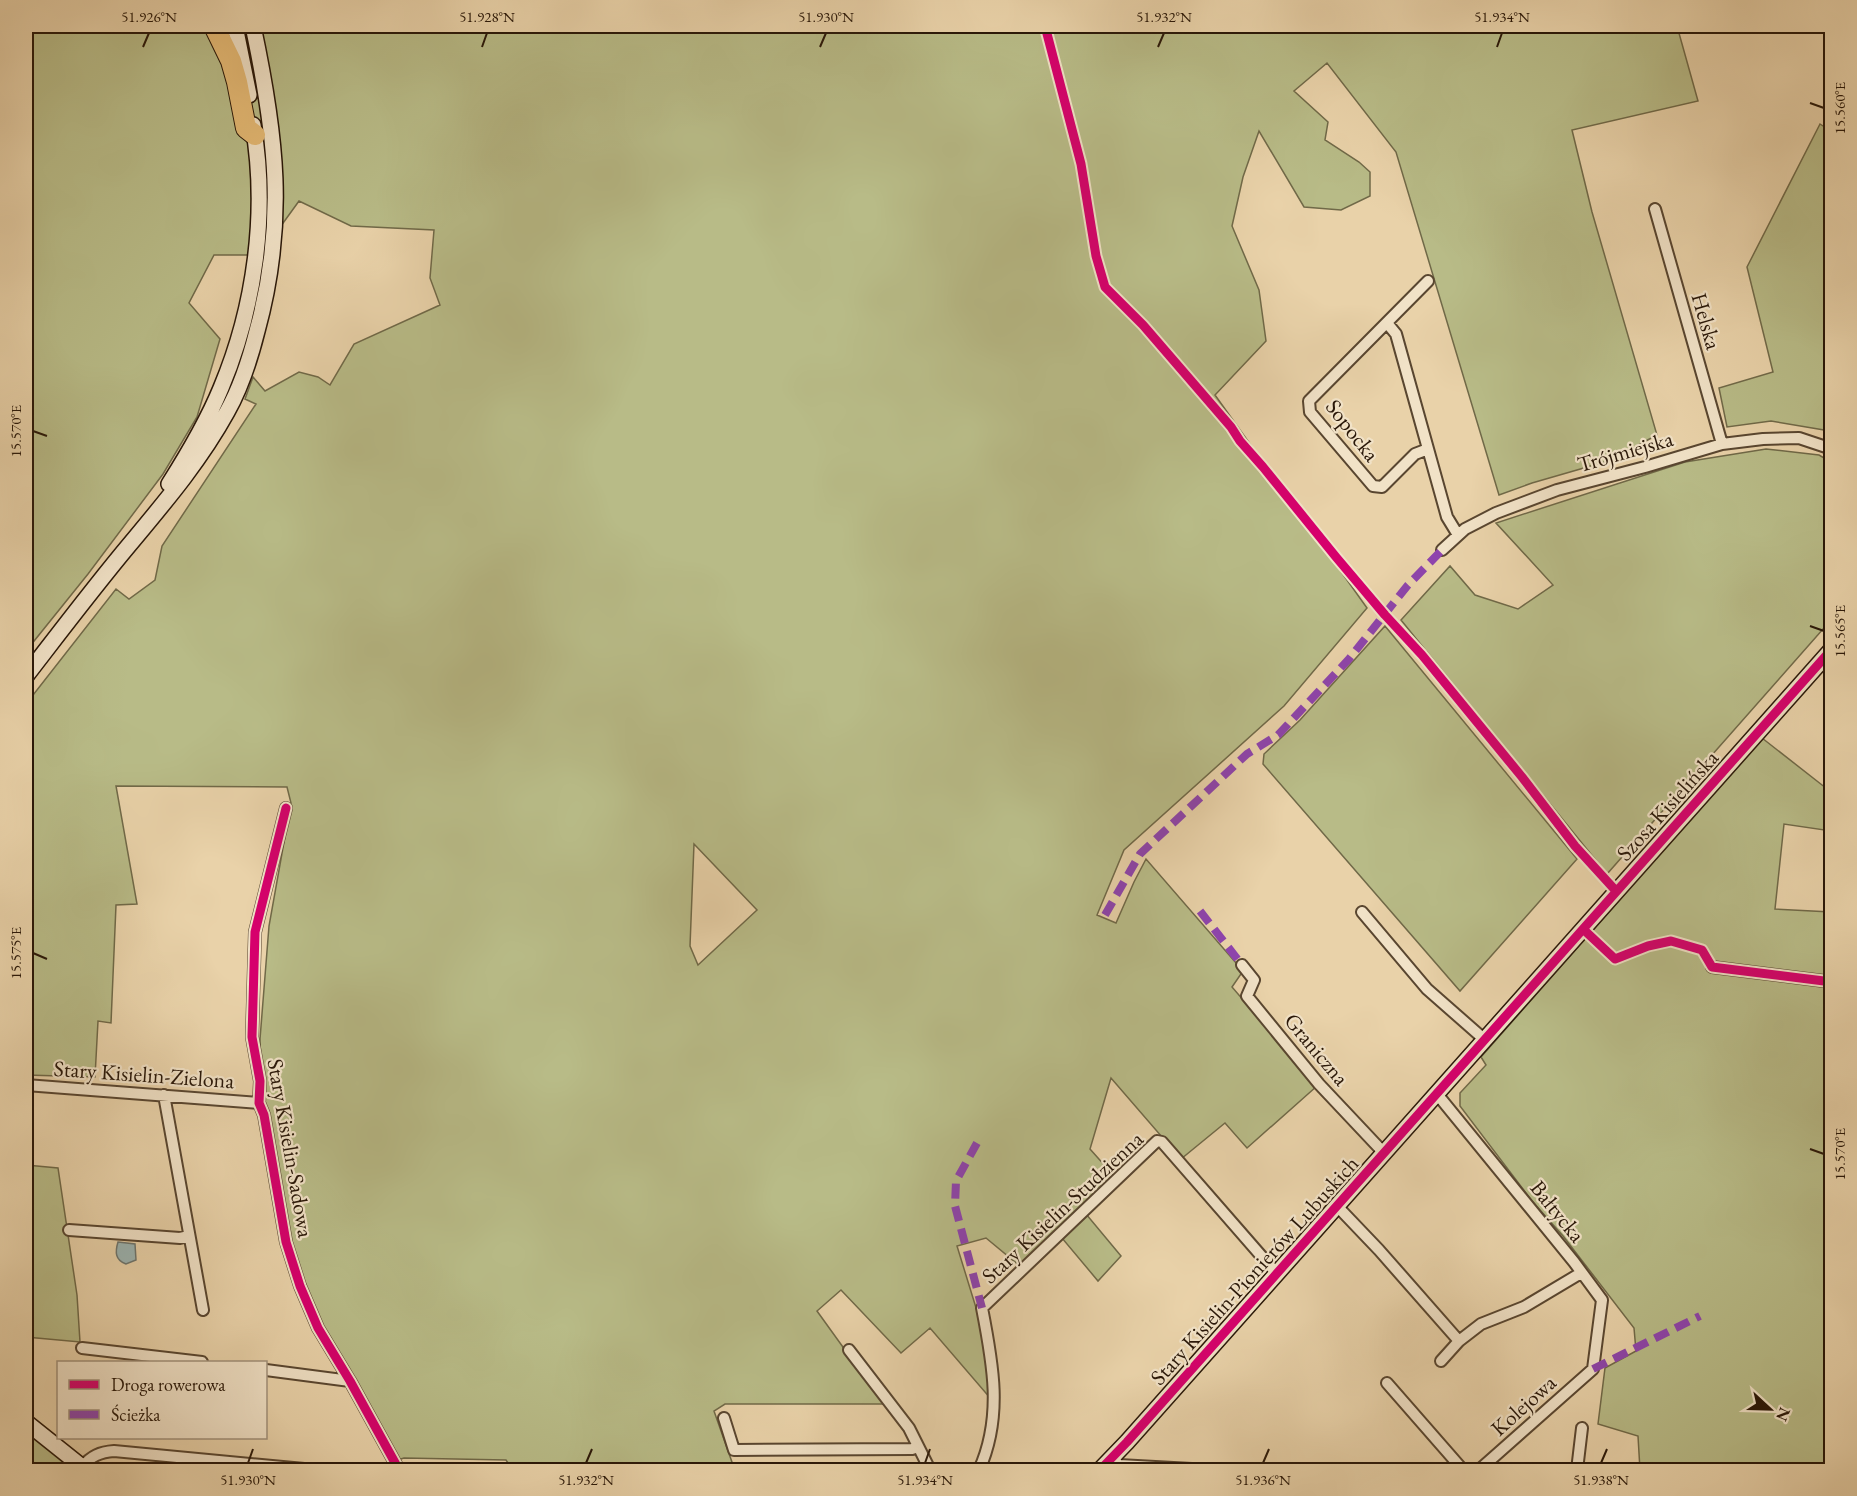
<svg xmlns="http://www.w3.org/2000/svg" width="1857" height="1496" font-family="'EB Garamond',serif">
	<rect width="100%" height="100%" fill="#e9d2a9"/>
	<filter id="stains"><feTurbulence type="fractalNoise" baseFrequency=".00333" numOctaves="4"/><feColorMatrix values="0 0 0 0 .2 0 0 0 0 .09 0 0 0 0 .02 0 0 0 .5 -.17"/></filter>
	<radialGradient id="worn" r=".72"><stop offset=".6" stop-color="#630" stop-opacity="0"/><stop offset="1" stop-color="#630" stop-opacity=".3"/></radialGradient>
	<!-- green -->
	<path fill="#b8bb87" stroke="#706948" stroke-width="1.5" fill-rule="evenodd" d="M26 26H1677L1698 101 1572 130 1592 212 1657 435 1608 461 1532 483 1499 495 1396 152 1327 63 1294 91 1328 122 1325 140 1359 162 1370 172V196L1341 210 1304 207 1259 131 1243 177 1232 226 1259 290 1266 341 1215 395 1367 608 1284 706 1124 850 1097 915 1116 923 1134 882 1146 859 1243 971 1232 987 1317 1086 1247 1148 1225 1123 1181 1159 1111 1078 1090 1149 1115 1177 1086 1214 1121 1256 1098 1281 1057 1232 1021 1267 986 1238 957 1246 977 1311 987 1358 991 1399 930 1328 901 1353 841 1290 817 1311 884 1404H725L714 1411 733 1465V1470H513L506 1460 404 1458 394 1461 301 1294 262 1103 260 1039 269 926 291 803 287 787 116 786 137 904 116 905 111 1023 98 1021 95 1077 26 1075V704L116 589 129 599 155 580 162 546 256 404 245 399 253 377 265 391 299 372 318 377 330 385 354 344 440 305 430 278 434 230 351 226 299 201 260 255H214L189 303 220 339 197 417 163 474 88 574 26 651ZM694 844 757 910 698 965 690 946Z
		M1820 124 1832 132 1831 434 1824 430 1771 421 1727 427 1719 388 1773 372 1747 267Z
		M1766 449 1819 455 1831 462V620L1607 874 1401 620 1450 566 1475 595 1518 609 1553 585 1496 523 1685 462Z
		M1385 626 1577 859 1460 991 1263 764 1264 754 1300 720Z
		M1762 738 1831 792V831L1784 824 1775 909 1831 912V1470H1640L1638 1436 1598 1424 1605 1368 1636 1351 1634 1328 1563 1236 1532 1201 1460 1106V1093L1486 1065 1481 1057Z
		M26 1165 58 1168 77 1295 80 1342 26 1337Z
		M26 1429 76 1470H26Z"/>
	<!-- water -->
	<path fill="#9cb5b3" stroke="#6e766f" stroke-width="1.5" d="M118 1242 135 1244 136 1260 126 1264C115 1260 115 1252 118 1242Z"/>
	<g fill="none" stroke-linecap="round" stroke-linejoin="round">
		<!-- street casing -->
		<g stroke="#594630" stroke-width="14">
			<path id="street" d="M1655 209 1722 444
				M1428 281 1309 401 1310 412 1373 486 1382 487 1415 454 1428 449
				M1387 323 1396 334 1447 517 1458 535
				M1442 550 1465 529 1496 513 1557 490 1645 467 1722 444 1763 439 1799 438 1832 449
				M286 808 255 932 252 1037 260 1081 259 1103 264 1115 286 1242 300 1286 318 1328 350 1381 399 1470
				M1362 912 1427 989 1485 1040
				M1242 965 1254 980 1247 996 1319 1084 1384 1153
				M1712 967 1832 982
				M26 1085 259 1103
				M1437 1094 1574 1262 1602 1300 1593 1369 1479 1470
				M164 1095 203 1310
				M1337 1206 1379 1250 1459 1341
				M69 1230 180 1238 189 1236
				M82 1348 202 1362
				M849 1350 909 1428 930 1470
				M1441 1361 1459 1341 1481 1324 1524 1307 1581 1273
				M266 1370 350 1381
				M1387 1383 1463 1470
				M724 1418 734 1450 912 1449 918 1447
				M1112 1458 1119 1465 1210 1470
				M82 1467C91 1456 100 1452 114 1451L315 1470
				M979 1470C1003 1417 993 1364 982 1308L1157 1141 1162 1142 1277 1274
				M1577 1470 1582 1428"/>
		</g>
		<!-- secondary casing -->
		<g stroke="#291708" stroke-width="18">
			<path id="secondary" d="M235 26 249 95
				M169 484C188 454 207 422 221 388 255 307 268 212 253 125
				M26 676C60 632 94 587 130 544 165 502 200 461 227 412 241 387 250 359 257 331 287 222 276 134 253 26
				M26 1422 86 1470
				M1100 1470 1127 1442 1832 649"/>
		</g>
		<!-- highway casing -->
		<g stroke="#291708" stroke-width="22">
			<path id="highway" d="M214 26 231 61 237 82 246 128 255 135"/>
		</g>
		<!-- street -->
		<use href="#street" stroke="#f1e2c7" stroke-width="10"/>
		<!-- secondary -->
		<use href="#secondary" stroke="#f1e2c7" stroke-width="15"/>
		<!-- highway -->
		<use href="#highway" stroke="#e4b974" stroke-width="20"/>
		<!-- quiet -->
		<path stroke="#8e44ad" stroke-width="8" stroke-dasharray="15 8" stroke-linecap="butt" d="M1200 911 1242 965
			M1105 915 1140 854 1247 754 1278 735 1349 659 1408 585 1442 550
			M977 1143 956 1181 955 1206 982 1308
			M1593 1369 1700 1316"/>
		<!-- cycleway casing -->
		<g stroke="#f1e2c7" stroke-width="13">
			<path id="cycleway" d="M1045 26 1081 164 1096 256 1105 287 1143 325 1231 427 1240 441 1263 467 1336 557 1385 615 1422 655 1522 777 1575 846 1616 891
				M286 808 255 932 252 1037 260 1081 259 1103 264 1115 286 1242 300 1286 318 1328 350 1381 399 1470
				M1583 929 1615 959 1648 946 1671 941 1702 950 1712 967 1832 982
				M1100 1470 1127 1442 1832 649"/>
		</g>
		<!-- cycleway -->
		<use href="#cycleway" stroke="#d6006c" stroke-width="9"/>
	</g>
	<!-- ticks -->
	<path fill="none" stroke="#291708" stroke-width="2" d="M143 47 149 33M482 47 487 33M820 47 826 33M1158 47 1164 33M1497 47 1502 33M1810 103 1824 108M33 431 47 436M1810 626 1824 631M33 953 47 959M1810 1149 1824 1154M248 1463 253 1449M586 1463 592 1449M925 1463 930 1449M1263 1463 1269 1449M1601 1463 1607 1449"/>
	<g text-anchor="middle" stroke-width="4.5" stroke-linejoin="round" paint-order="stroke">
		<!-- street labels -->
		<g font-size="22" fill="#291708" stroke="#f1e2c7">
			<text transform="translate(1707 321) rotate(74)" y="8">Helska</text>
			<text transform="translate(1353 430) rotate(52)" y="8">Sopocka</text>
			<text transform="translate(1625 451) rotate(-16)" y="8">Trójmiejska</text>
			<text transform="translate(1667 805) rotate(-48)" y="8">Szosa Kisielińska</text>
			<text transform="translate(1317 1049) rotate(50)" y="8">Graniczna</text>
			<text transform="translate(144 1074) rotate(4)" y="8">Stary Kisielin-Zielona</text>
			<text transform="translate(291 1148) rotate(80)" y="8">Stary Kisielin-Sadowa</text>
			<text transform="translate(1062 1207) rotate(-43)" y="8">Stary Kisielin-Studzienna</text>
			<text transform="translate(1558 1211) rotate(51)" y="8">Bałtycka</text>
			<text transform="translate(1254 1270) rotate(-48)" y="8">Stary Kisielin-Pionierów Lubuskich</text>
			<text transform="translate(1523 1405) rotate(-42)" y="8">Kolejowa</text>
		</g>
	</g>
	<!-- margin -->
	<rect width="1857" height="1496" fill="none" stroke="#e9d2a9" stroke-width="66"/>
	<!-- legend -->
	<rect x="57" y="1361" width="210" height="78" fill="#f1e2c7" stroke="#a1917b" stroke-width="1.5"/>
	<rect x="69" y="1380" width="30" height="9" fill="#d6006c" stroke="#a1917b" stroke-width="1.5"/>
	<text x="111" y="1391" font-size="18" fill="#291708">Droga rowerowa</text>
	<rect x="69" y="1410" width="30" height="9" fill="#8e44ad" stroke="#a1917b" stroke-width="1.5"/>
	<text x="111" y="1421" font-size="18" fill="#291708">Ścieżka</text>
	<!-- north arrow -->
	<g transform="translate(1770 1409) rotate(112)" stroke="#f1e2c7" stroke-width="4.5" paint-order="stroke">
	<path d="M0-4.5L10 22L0 15L-10 22Z" fill="#291708"/>
	<text y="-9" font-size="16" font-weight="bold" text-anchor="middle" fill="#291708">N</text>
	</g>
	<rect x="33" y="33" width="1791" height="1430" fill="none" stroke="#291708" stroke-width="2"/>
	<g font-size="15" text-anchor="middle" fill="#291708">
		<text x="149" y="22">51.926°N</text>
		<text x="487" y="22">51.928°N</text>
		<text x="826" y="22">51.930°N</text>
		<text x="1164" y="22">51.932°N</text>
		<text x="1502" y="22">51.934°N</text>
		<text transform="translate(1840 108) rotate(-90)" y="5">15.560°E</text>
		<text transform="translate(16 431) rotate(-90)" y="5">15.570°E</text>
		<text transform="translate(1840 631) rotate(-90)" y="5">15.565°E</text>
		<text transform="translate(16 953) rotate(-90)" y="5">15.575°E</text>
		<text transform="translate(1840 1154) rotate(-90)" y="5">15.570°E</text>
		<text x="248" y="1485">51.930°N</text>
		<text x="586" y="1485">51.932°N</text>
		<text x="925" y="1485">51.934°N</text>
		<text x="1263" y="1485">51.936°N</text>
		<text x="1601" y="1485">51.938°N</text>
	</g>
	<rect width="100%" height="100%" filter="url(#stains)"/>
	<rect width="100%" height="100%" fill="url(#worn)"/>
</svg>
